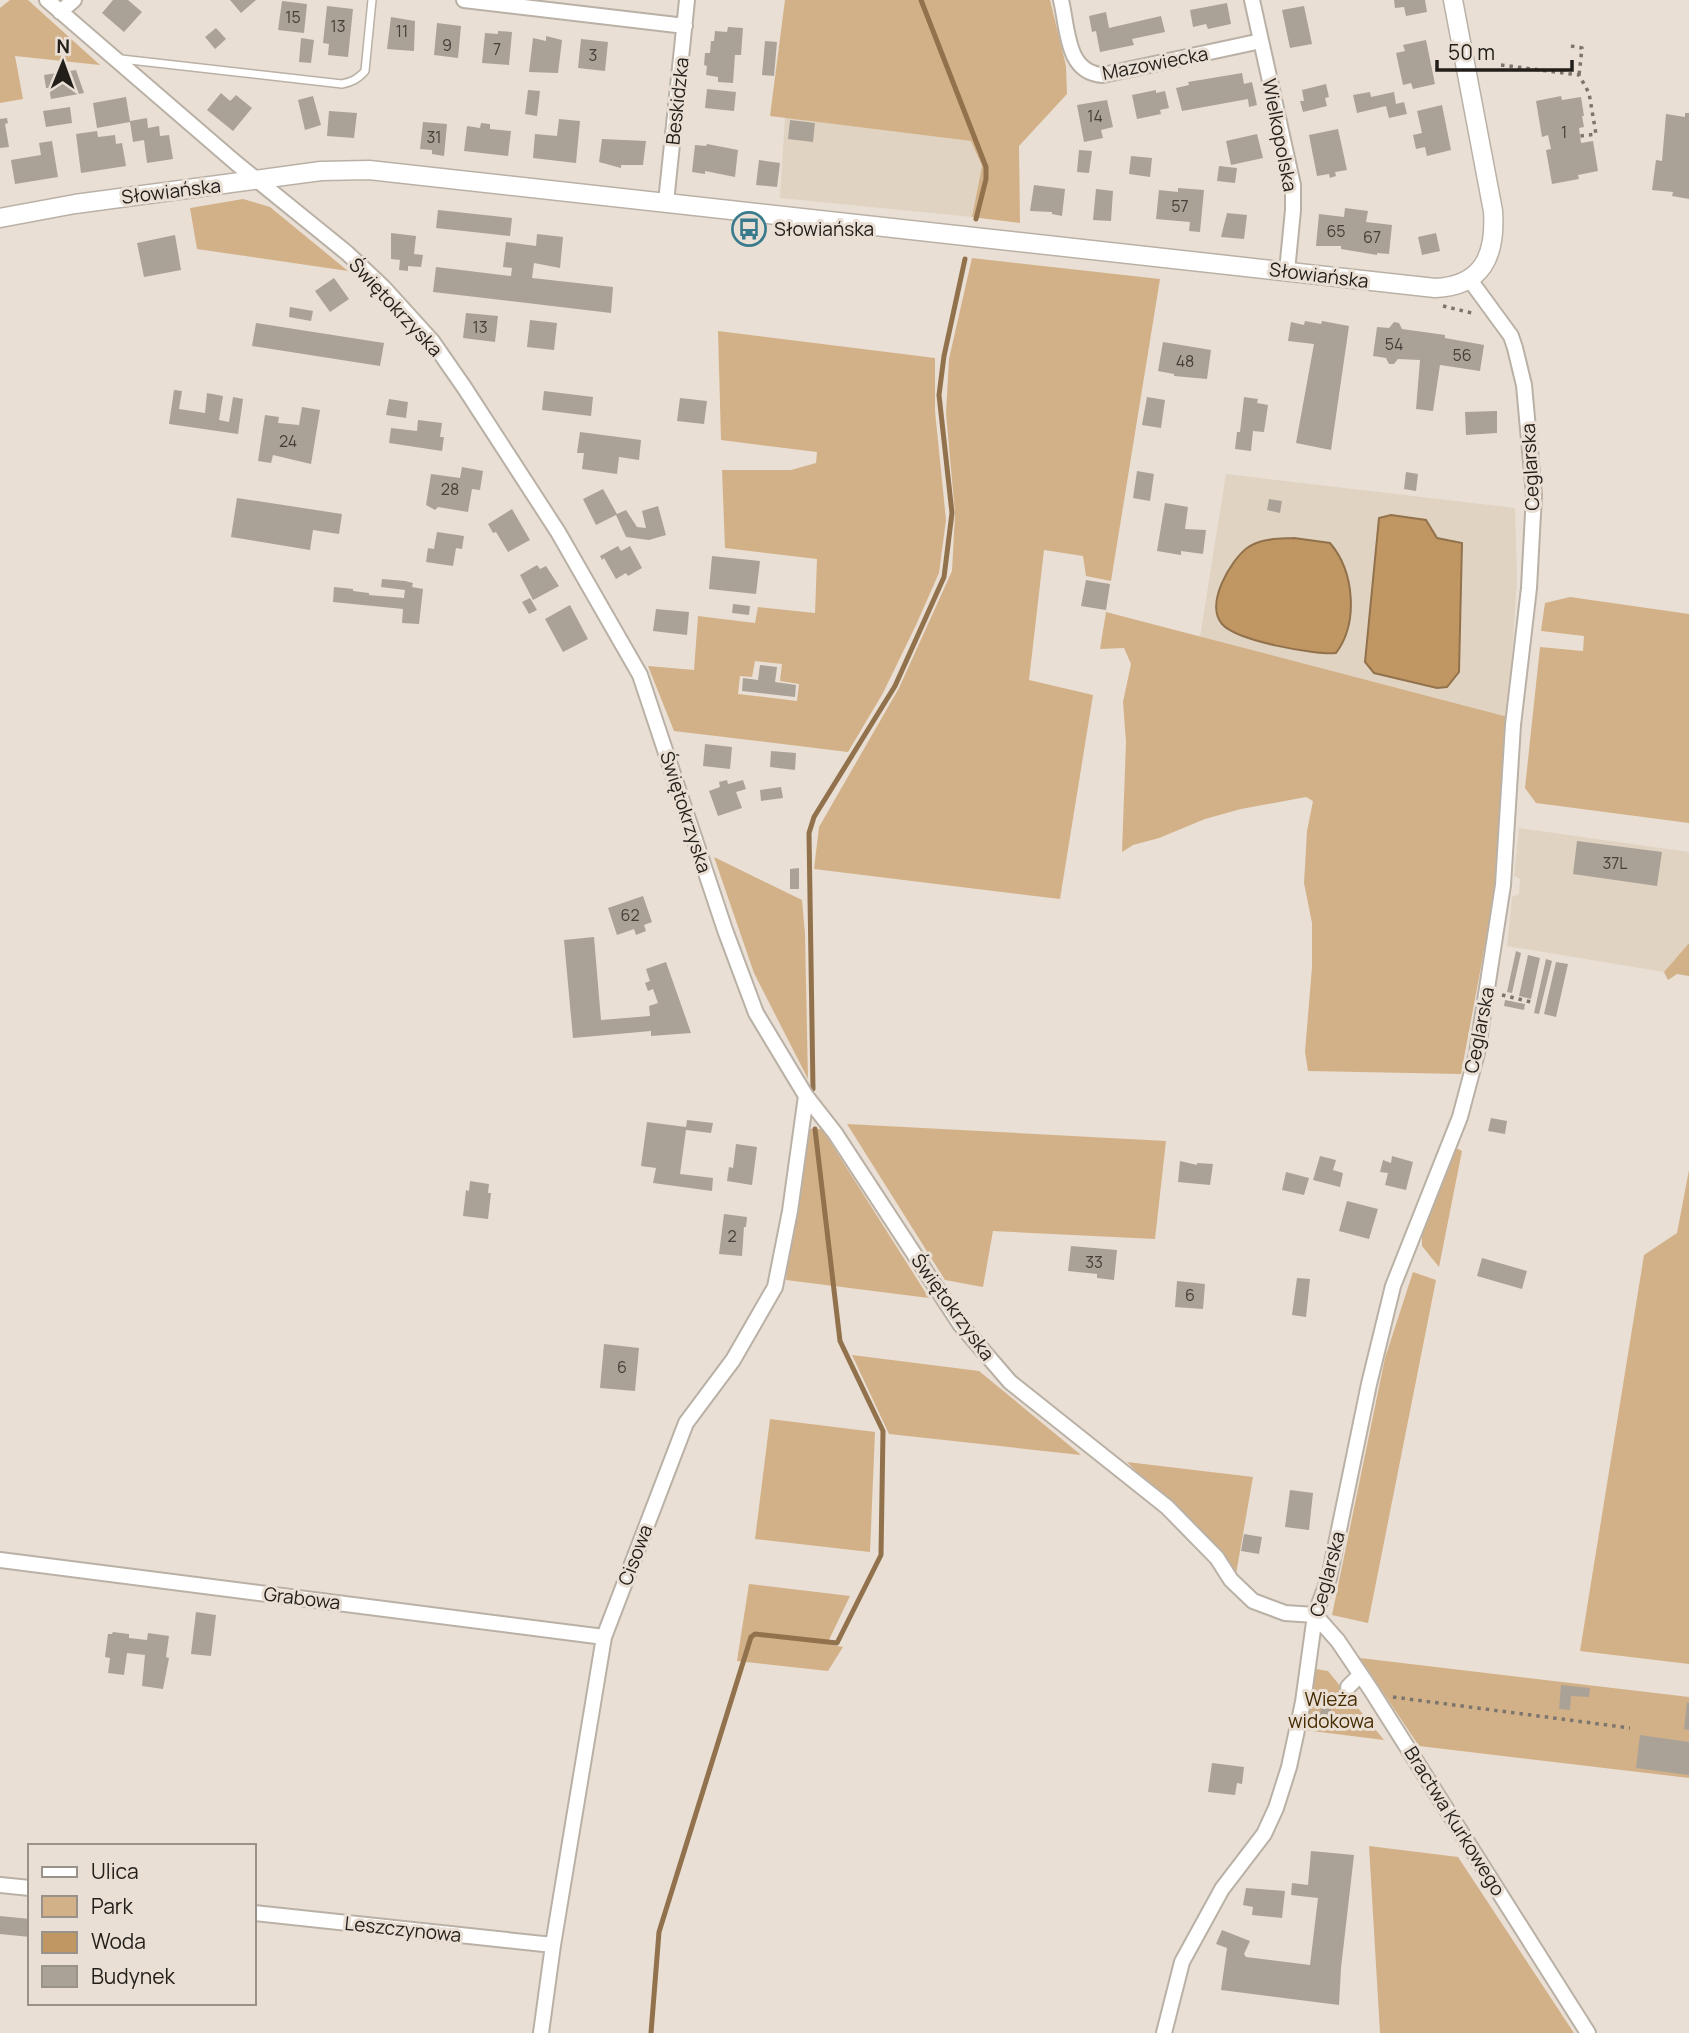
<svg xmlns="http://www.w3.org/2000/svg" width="1689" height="2033" font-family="Manrope,sans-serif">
	<rect width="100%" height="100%" fill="#e9dfd4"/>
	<!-- built -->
	<path fill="#e1d3c2" d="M785 117 971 141 982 166 972 217 780 198Z
		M1226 474 1515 508 1517 579 1508 717 1200 637Z
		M1519 828 1689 852V943L1664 972 1507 946 1512 897 1519 894 1520 879 1514 876Z"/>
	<!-- green -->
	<path fill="#d3b188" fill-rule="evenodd" d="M10 0H28L100 65 15 56 23 99 0 103V8Z
		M785 0H1050L1066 66 1067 94 1019 146 1020 223 972 217 982 166 971 141 770 116Z
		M243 199 270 207 348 271 197 249 190 208Z
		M972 258 1160 279 1111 581 1086 576 1083 556 1044 550 1029 680 1093 695 1060 899 814 869 819 827 899 688 952 571 955 514 946 413 949 359Z
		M718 331 935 358V411L946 520 939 573 916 625 883 693 848 752 674 731 648 666 694 670 698 616 755 623 758 607 815 613 817 559 725 548 722 470H791L816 463 817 452 721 440ZM755 661 782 664 780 681 799 684 797 701 738 694 740 676 752 677Z
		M1570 597 1689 614V823L1536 803 1525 788 1540 647 1583 651 1584 636 1541 631 1545 603Z
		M1106 612 1508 717 1494 897 1461 1074 1308 1071 1305 1052 1312 967V923L1304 883 1307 831 1313 801 1306 797 1241 809 1205 819 1159 838 1133 845 1122 852 1126 742 1123 702 1131 664 1124 648 1100 649Z
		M714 857 802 900 805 934 808 1079 754 973Z
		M1689 943V976L1677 974 1668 980 1664 972Z
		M847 1124 1166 1141 1155 1239 993 1231 983 1287 945 1280Z
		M808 1129H822L929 1298 786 1280 803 1135Z
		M1454 1147 1462 1151 1439 1267 1422 1246V1230Z
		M1689 1170V1664L1580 1651 1644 1255 1677 1233Z
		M1413 1272 1436 1280 1368 1623 1332 1615 1385 1358Z
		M852 1355 979 1371 1081 1455 889 1434Z
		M770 1419 875 1432 870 1552 755 1539Z
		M1127 1462 1253 1477 1236 1574Z
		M749 1584 850 1596 827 1644 843 1647 828 1671 737 1661Z
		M1360 1658 1689 1697V1778L1419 1746Z
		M1316 1669 1328 1671 1384 1740 1304 1730Z
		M1369 1846 1458 1857 1574 2033H1380Z"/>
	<!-- water -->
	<path fill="#c09662" stroke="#91724c" stroke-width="2" d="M1391 515 1426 520 1437 538 1462 543 1459 672 1447 687 1437 688 1374 673 1365 662 1379 518Z
		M1294 538 1330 543C1354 571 1359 622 1336 653 1314 655 1237 641 1222 624 1205 604 1230 561 1247 548 1261 538 1278 539 1294 538Z"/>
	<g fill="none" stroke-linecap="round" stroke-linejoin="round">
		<!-- stream -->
		<path stroke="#91724c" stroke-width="5" d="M921 0 986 167V179L976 219
			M813 1089 809 833 814 817 895 686 944 577 952 513 939 395 944 356 965 259
			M651 2033 659 1932 751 1637 755 1634 837 1643 881 1555 883 1431 840 1341 815 1129"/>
	</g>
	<!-- building -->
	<path fill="#aba297" d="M113 0H128L142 12 124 32 102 13Z
		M230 0H256L241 13Z
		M1394 0H1425L1427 12 1406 16 1404 7 1395 8Z
		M282 1 307 4 304 33 278 30Z
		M1227 3 1231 24 1208 29 1206 24 1193 27 1190 10Z
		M327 6 353 9 348 57 328 55 329 44 323 43Z
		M1304 6 1312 44 1290 48 1282 10Z
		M1106 12 1109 28 1161 16 1165 32 1132 39 1134 45 1100 52 1096 31 1092 32 1089 16Z
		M391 17 415 21 414 51 387 49Z
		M437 23 461 26 458 58 434 55Z
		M728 27 743 28 741 55H735L733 83 718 82V77L706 75 707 66 704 65 705 53H710L711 41H714L715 31 727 32Z
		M216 28 226 39 215 49 205 37Z
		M498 31 512 32 509 65 482 63 485 33 498 34Z
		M546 36 562 40 558 73 529 72 533 38 546 41Z
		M301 38 314 40 311 63 299 62Z
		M581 39 608 42 605 71 578 68Z
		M1426 40 1435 84 1413 89 1411 83 1403 85 1396 53 1405 51 1403 45Z
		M765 41 777 42 774 76 762 75Z
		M76 70 84 93 51 99 49 88H46L44 75Z
		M1242 73 1244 84 1252 82 1257 105 1249 107 1248 99 1182 111 1176 88 1189 85 1188 82Z
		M1326 84 1329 97 1325 98 1327 106 1303 112 1300 101H1304L1302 90Z
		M707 89 736 92 734 111 705 108Z
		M528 90 540 91 537 116 525 114Z
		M1156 90V93L1165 91 1169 108 1160 110 1161 114 1137 119 1132 95Z
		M1370 92 1371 97 1394 92 1396 104 1404 102 1407 114 1389 118 1386 106 1357 113 1353 95Z
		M221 93 230 101 236 95 252 108 233 131 207 110Z
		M313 96 321 125 305 130 298 100Z
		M1561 96 1562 100 1581 97 1584 116H1582L1584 127 1579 128 1581 143 1593 141 1598 171 1578 175 1579 179 1552 184 1546 150 1551 149 1548 135 1542 137 1536 101Z
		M126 97 130 121 147 118 148 128 159 126 160 136 169 135 173 159 147 163 144 140 133 142 130 122 97 128 93 103Z
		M1107 100 1113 127 1101 130 1103 138 1084 142 1077 105Z
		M1442 105 1451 150 1427 156 1425 147 1416 149 1413 135 1422 133 1417 111Z
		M70 107 72 123 46 127 43 111Z
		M329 111 357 113 354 138 327 136Z
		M1685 113H1689V199L1672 196 1673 192 1652 190 1656 160 1662 161 1666 114 1685 117Z
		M7 118 8 123 5 124 9 147 0 148V119Z
		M559 119 580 121 576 163 533 158 535 134 557 136Z
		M790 120 815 123 813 142 788 139Z
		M423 122 447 124 444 156 432 154V150L420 149Z
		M481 123 490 124V129L511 131 508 156 464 151 467 126 480 128Z
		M1338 129 1347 170 1335 172 1336 176 1330 178 1329 174 1317 176 1309 135Z
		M97 131 98 137 115 135 116 144 122 143 126 166 81 173 76 134Z
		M1257 134 1263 158 1231 165 1226 141Z
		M602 139 646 141 643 165H621V168L599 162Z
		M52 141 58 177 15 184 11 160 41 155 39 143Z
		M707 144 738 150 735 177 705 171V174L692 172 695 145 706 146Z
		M1079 150 1092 151 1089 173 1077 172Z
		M1131 156 1152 158 1150 177 1129 174Z
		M759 160 780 163 777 187 756 185Z
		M1219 166 1237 168 1235 183 1217 181Z
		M1034 185 1065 189 1062 216 1052 214V212L1030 211Z
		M1178 188 1204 190 1200 232 1189 231 1190 222 1156 219 1159 190 1178 192Z
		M1096 189 1113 191 1111 221 1093 220Z
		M1345 208 1368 211 1366 222 1392 225 1389 254 1377 253V255L1341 249V246H1316L1319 214 1344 217Z
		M438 210 512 218 510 236 436 228Z
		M1227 213 1247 215 1244 239 1221 237Z
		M391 233 416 236 414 254 423 255 421 267 408 266V271L399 270 400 260 391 259Z
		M1436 233 1440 251 1422 255 1418 237Z
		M537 234 563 237 560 268 534 263 532 278 613 287 611 313 433 292 436 267 511 276 512 268 503 267 506 242 536 246Z
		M175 235 181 270 144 277 137 243Z
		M334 278 349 299 330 312 315 291Z
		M290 307 313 311 311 321 289 317Z
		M466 313 498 316 495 342 463 338Z
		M530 320 557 323 554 350 527 347Z
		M1305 321 1321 324 1322 321 1349 326 1331 450 1296 443 1314 344 1288 341 1291 322 1304 325Z
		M1394 322 1399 323 1402 329 1445 335V338L1484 345 1480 371 1440 365 1433 411 1416 409 1420 360 1398 359 1394 364H1389L1386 358 1373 356 1377 327 1389 328Z
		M256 323 384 343 380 366 252 346Z
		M1163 342 1211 350 1207 379 1174 376V374L1158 371Z
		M174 390 182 391 179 409 205 413 207 393 223 396 219 420 229 422 233 397 243 399 238 434 169 424Z
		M544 391 593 397 591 416 542 410Z
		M1147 397 1165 400 1161 428 1142 425Z
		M1244 397 1258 399 1257 403 1268 405 1264 432 1253 431 1251 451 1235 449 1237 432H1240Z
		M680 398 707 401 704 424 677 421Z
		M389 399 408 402 406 418 386 415Z
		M302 407 320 410 311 464 273 455 271 463 258 461 265 415 279 417 278 423 299 425Z
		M1497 411V433L1466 435 1465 412Z
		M418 420 442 423 440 437H444L442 451 389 443 391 428 417 431Z
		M580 432 641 440 639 460 619 457 617 474 582 469 584 453H577Z
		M462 467 483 471 480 490 472 489 468 512 438 507 435 510 426 505 431 474 460 478Z
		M1137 471 1154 474 1150 501 1133 498Z
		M1406 472 1418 474 1416 491 1404 489Z
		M603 489 617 514 626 510 637 527 646 528 642 511 658 506 666 535 649 540 626 537 616 515 596 525 583 499Z
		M237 498 342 514 339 534 313 530 310 550 231 537Z
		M1269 499 1282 501 1280 513 1267 510Z
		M1165 503 1188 507 1185 529 1206 530 1203 554 1181 551V555L1157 551Z
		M512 509 530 540 508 552 496 532 493 533 488 524Z
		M437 532 464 536 462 549 456 548 453 566 426 562 428 548 434 549Z
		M618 546 621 551 630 546 642 568 628 576 626 573 616 579 604 558 602 560 600 556Z
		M712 556 760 561 756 594 709 589Z
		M537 565 540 569 546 566 559 586 533 600 520 575Z
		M382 579 405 581 413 583 412 587 423 589 419 624 402 623 403 609 333 602 334 587 353 589V591L369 593V595L404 598 405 590 381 587Z
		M1086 580 1110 584 1106 610 1081 606Z
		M530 598 537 610 529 614 522 602Z
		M733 604 750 606 749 615 732 613Z
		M570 605 588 639 563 652 545 619Z
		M656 609 689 612 687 635 653 631Z
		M760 665 777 667 775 682 796 685 795 697 742 691 743 678 758 680Z
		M705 744 732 747 730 769 703 766Z
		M771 751 796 753 795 770 770 767Z
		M727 780 728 784 743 780 746 789 736 792 742 808 718 816 709 791 720 787 719 782Z
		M781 787 783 798 761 801 760 790Z
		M1577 841 1662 852 1657 886 1573 874Z
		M799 868V889H790V869Z
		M643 896 652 922 644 925 646 931 636 935 634 929 617 935 608 908Z
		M594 937 601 1020 650 1016 649 1006 658 1003 653 989 648 991 645 983 650 981 646 969 666 962 691 1033 651 1036V1031L573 1038 564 940Z
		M1516 951 1521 953 1512 993 1507 992Z
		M1528 955 1540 958 1531 999 1519 996Z
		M1546 959 1552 961 1539 1014 1534 1013Z
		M1556 962 1568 964 1556 1017 1544 1014Z
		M1505 1000 1525 1004 1524 1010 1504 1006Z
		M1491 1118 1507 1121 1505 1134 1488 1131Z
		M687 1120 713 1123 711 1133 686 1130 680 1174 713 1178 712 1191 653 1183 656 1168 641 1166 647 1122 686 1127Z
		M736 1144 757 1147 752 1185 727 1181 729 1167 733 1168Z
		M1320 1156 1336 1160 1333 1170 1343 1173 1340 1187 1313 1180Z
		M1392 1156 1413 1162 1406 1190 1385 1185 1388 1173 1380 1172 1383 1160 1391 1163Z
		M1180 1161 1197 1165V1163L1213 1164 1210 1185 1178 1182Z
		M1286 1172 1309 1178 1304 1195 1282 1190Z
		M470 1181 489 1184 488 1193H491L488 1219 463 1216 466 1190 469 1191Z
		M1347 1201 1378 1209 1369 1239 1339 1231Z
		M724 1214 747 1217 746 1227H744L742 1256 719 1254Z
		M1071 1246 1117 1250 1114 1280 1097 1278V1274L1068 1271Z
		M1482 1258 1527 1271 1522 1289 1477 1276Z
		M1297 1278 1310 1279 1306 1317 1292 1315Z
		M1177 1281 1205 1284 1203 1309 1175 1307Z
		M604 1344 639 1348 635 1391 600 1388Z
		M1290 1490 1313 1493 1309 1530 1285 1527Z
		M1244 1534 1262 1537 1259 1554 1241 1551Z
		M196 1612 216 1615 211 1656 191 1654Z
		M113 1632 129 1634V1638L147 1640 148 1633 169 1636 166 1657 169 1658 163 1689 142 1686 145 1655 127 1653 124 1675 108 1673 110 1658 105 1657 108 1634H112Z
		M1561 1685 1590 1688 1589 1697 1571 1696 1570 1710 1559 1709Z
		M1687 1702 1689 1703V1730L1684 1729Z
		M1321 1708 1331 1709 1330 1725 1319 1724Z
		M1640 1735 1689 1742V1775L1636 1768Z
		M1212 1763 1244 1767 1242 1784 1237 1783 1235 1795 1208 1792Z
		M1311 1851 1354 1855 1341 1968 1339 2005 1221 1990 1227 1948 1216 1944 1222 1930 1250 1941 1244 1954 1246 1957 1310 1965 1318 1898 1291 1895 1292 1883 1308 1885Z
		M1246 1888 1285 1891 1282 1918 1252 1915 1253 1907 1243 1905Z
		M0 1916 30 1919V1937L0 1934Z"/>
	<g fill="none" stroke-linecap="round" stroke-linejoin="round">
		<!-- service casing -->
		<g stroke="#bab1a6" stroke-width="10">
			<path id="service" d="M121 59 342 84C352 82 358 79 365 71L372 0"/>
		</g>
		<!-- minor casing -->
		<g stroke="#bab1a6" stroke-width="18">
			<path id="minor" d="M47 0 236 163 347 253 383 287 432 341 464 387 558 532 640 675 725 930 756 1013 806 1096 835 1133 960 1324 1010 1382 1167 1507 1217 1558 1231 1580 1253 1601 1285 1613 1315 1615 1338 1641 1371 1690 1588 2033
				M464 0 685 26
				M1061 0C1068 29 1066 73 1103 75L1261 41
				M1252 0 1293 185V210L1287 271
				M60 12 74 0
				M666 202 687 0
				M0 1560 604 1637
				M1348 1687 1360 1675
				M0 1885 30 1888
				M254 1913 553 1945
				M541 2033 553 1945 604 1637 686 1423 733 1360 775 1287 790 1211 806 1096
				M1164 2033 1182 1962 1222 1889 1264 1834 1276 1808 1289 1767 1303 1702 1315 1615 1329 1578 1369 1384 1393 1286 1460 1117 1477 1053 1503 885 1513 725 1529 588 1534 495 1524 385 1515 348 1511 336 1470 280"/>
		</g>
		<!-- tertiary casing -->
		<g stroke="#bab1a6" stroke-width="21">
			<path id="tertiary" d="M0 218 75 204 321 171 369 170 1435 288C1483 286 1496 255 1493 211L1453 0"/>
		</g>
		<!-- path -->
		<path stroke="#7c756e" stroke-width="3.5" stroke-dasharray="3.5 5" stroke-linecap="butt" d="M1571 46 1582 48 1579 75
			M1501 65 1579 75 1589 93 1596 134 1580 136
			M1443 306 1476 314
			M1502 995 1531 1002
			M1393 1697 1630 1728"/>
		<!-- service -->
		<use href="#service" stroke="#fff" stroke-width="7"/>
		<!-- minor -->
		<use href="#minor" stroke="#fff" stroke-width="14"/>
		<!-- tertiary -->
		<use href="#tertiary" stroke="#fff" stroke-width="18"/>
	</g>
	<!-- icons -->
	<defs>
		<g id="bus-ring" transform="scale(1.75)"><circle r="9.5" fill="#e9dfd4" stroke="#397b8c" stroke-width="1.5"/><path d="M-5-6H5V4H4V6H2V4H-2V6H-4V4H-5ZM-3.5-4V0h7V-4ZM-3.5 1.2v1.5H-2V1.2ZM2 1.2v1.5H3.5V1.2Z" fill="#397b8c"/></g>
	</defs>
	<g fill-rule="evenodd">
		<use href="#bus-ring" x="749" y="229"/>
	</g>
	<g text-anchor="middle" stroke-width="6" stroke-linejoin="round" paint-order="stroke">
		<!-- number labels -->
		<g font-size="16" fill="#443f39">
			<text x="293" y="23">15</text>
			<text x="338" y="32">13</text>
			<text x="402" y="37">11</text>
			<text x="447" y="51">9</text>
			<text x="497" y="55">7</text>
			<text x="593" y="61">3</text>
			<text x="1095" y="122">14</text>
			<text x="1564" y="138">1</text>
			<text x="434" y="143">31</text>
			<text x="1180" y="212">57</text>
			<text x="1336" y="237">65</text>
			<text x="1372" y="243">67</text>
			<text x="480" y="333">13</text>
			<text x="1394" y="350">54</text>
			<text x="1462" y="361">56</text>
			<text x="1185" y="367">48</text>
			<text x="288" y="447">24</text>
			<text x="450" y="495">28</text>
			<text x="1615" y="869">37L</text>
			<text x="630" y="921">62</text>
			<text x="732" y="1242">2</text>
			<text x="1094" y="1268">33</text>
			<text x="1190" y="1301">6</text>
			<text x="622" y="1373">6</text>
		</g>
		<!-- street labels -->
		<g font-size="19" fill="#221e1a" stroke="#e9dfd4">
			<text transform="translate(1155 63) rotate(-11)" y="7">Mazowiecka</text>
			<text transform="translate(677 101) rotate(-84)" y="7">Beskidzka</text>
			<text transform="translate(1280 135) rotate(79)" y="7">Wielkopolska</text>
			<text transform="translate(171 191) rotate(-7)" y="7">Słowiańska</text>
			<text transform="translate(1319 275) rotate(7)" y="7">Słowiańska</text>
			<text transform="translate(396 307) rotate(47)" y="7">Świętokrzyska</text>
			<text transform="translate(1530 467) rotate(-93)" y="7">Ceglarska</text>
			<text transform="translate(686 812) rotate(72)" y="7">Świętokrzyska</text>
			<text transform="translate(1479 1030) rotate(-79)" y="7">Ceglarska</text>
			<text transform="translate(953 1307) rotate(54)" y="7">Świętokrzyska</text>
			<text transform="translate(635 1555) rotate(-69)" y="7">Cisowa</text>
			<text transform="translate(1327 1574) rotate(-75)" y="7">Ceglarska</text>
			<text transform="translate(302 1598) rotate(7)" y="7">Grabowa</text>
			<text transform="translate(1455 1821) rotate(58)" y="7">Bractwa Kurkowego</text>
			<text transform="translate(403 1929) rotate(6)" y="7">Leszczynowa</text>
		</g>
		<!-- poi labels -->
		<g font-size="19" fill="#221e1a" stroke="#e9dfd4" text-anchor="start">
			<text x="774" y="236">Słowiańska</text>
		</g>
		<!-- park labels -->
		<g font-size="19" fill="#462a00" stroke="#e9dfd4">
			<text x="1331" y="1706">Wieża<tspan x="1331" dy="22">widokowa</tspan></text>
		</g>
	</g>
	<!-- legend -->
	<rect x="28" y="1844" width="228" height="161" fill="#e9dfd4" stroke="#99928a" stroke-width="2"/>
	<rect x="42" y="1867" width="35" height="10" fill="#ffffff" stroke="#99928a" stroke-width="2"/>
	<text x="91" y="1879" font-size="21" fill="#221e1a">Ulica</text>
	<rect x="42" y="1896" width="35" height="21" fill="#d3b188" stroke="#99928a" stroke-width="2"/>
	<text x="91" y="1914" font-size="21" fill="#221e1a">Park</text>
	<rect x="42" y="1932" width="35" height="21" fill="#c09662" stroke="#99928a" stroke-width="2"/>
	<text x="91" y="1949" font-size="21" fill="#221e1a">Woda</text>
	<rect x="42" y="1966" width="35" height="21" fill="#aba297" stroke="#99928a" stroke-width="2"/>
	<text x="91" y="1984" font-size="21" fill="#221e1a">Budynek</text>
	<!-- north arrow -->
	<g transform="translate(63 63) rotate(1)" stroke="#e9dfd4" stroke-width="5" paint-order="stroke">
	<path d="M0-5L12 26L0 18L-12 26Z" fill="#221e1a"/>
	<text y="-10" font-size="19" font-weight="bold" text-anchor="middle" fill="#221e1a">N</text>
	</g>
	<!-- scale -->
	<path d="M1437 60v10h135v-10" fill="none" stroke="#221e1a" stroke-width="3.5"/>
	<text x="1448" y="60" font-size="21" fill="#221e1a" stroke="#e9dfd4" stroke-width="5" paint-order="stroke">50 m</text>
</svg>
